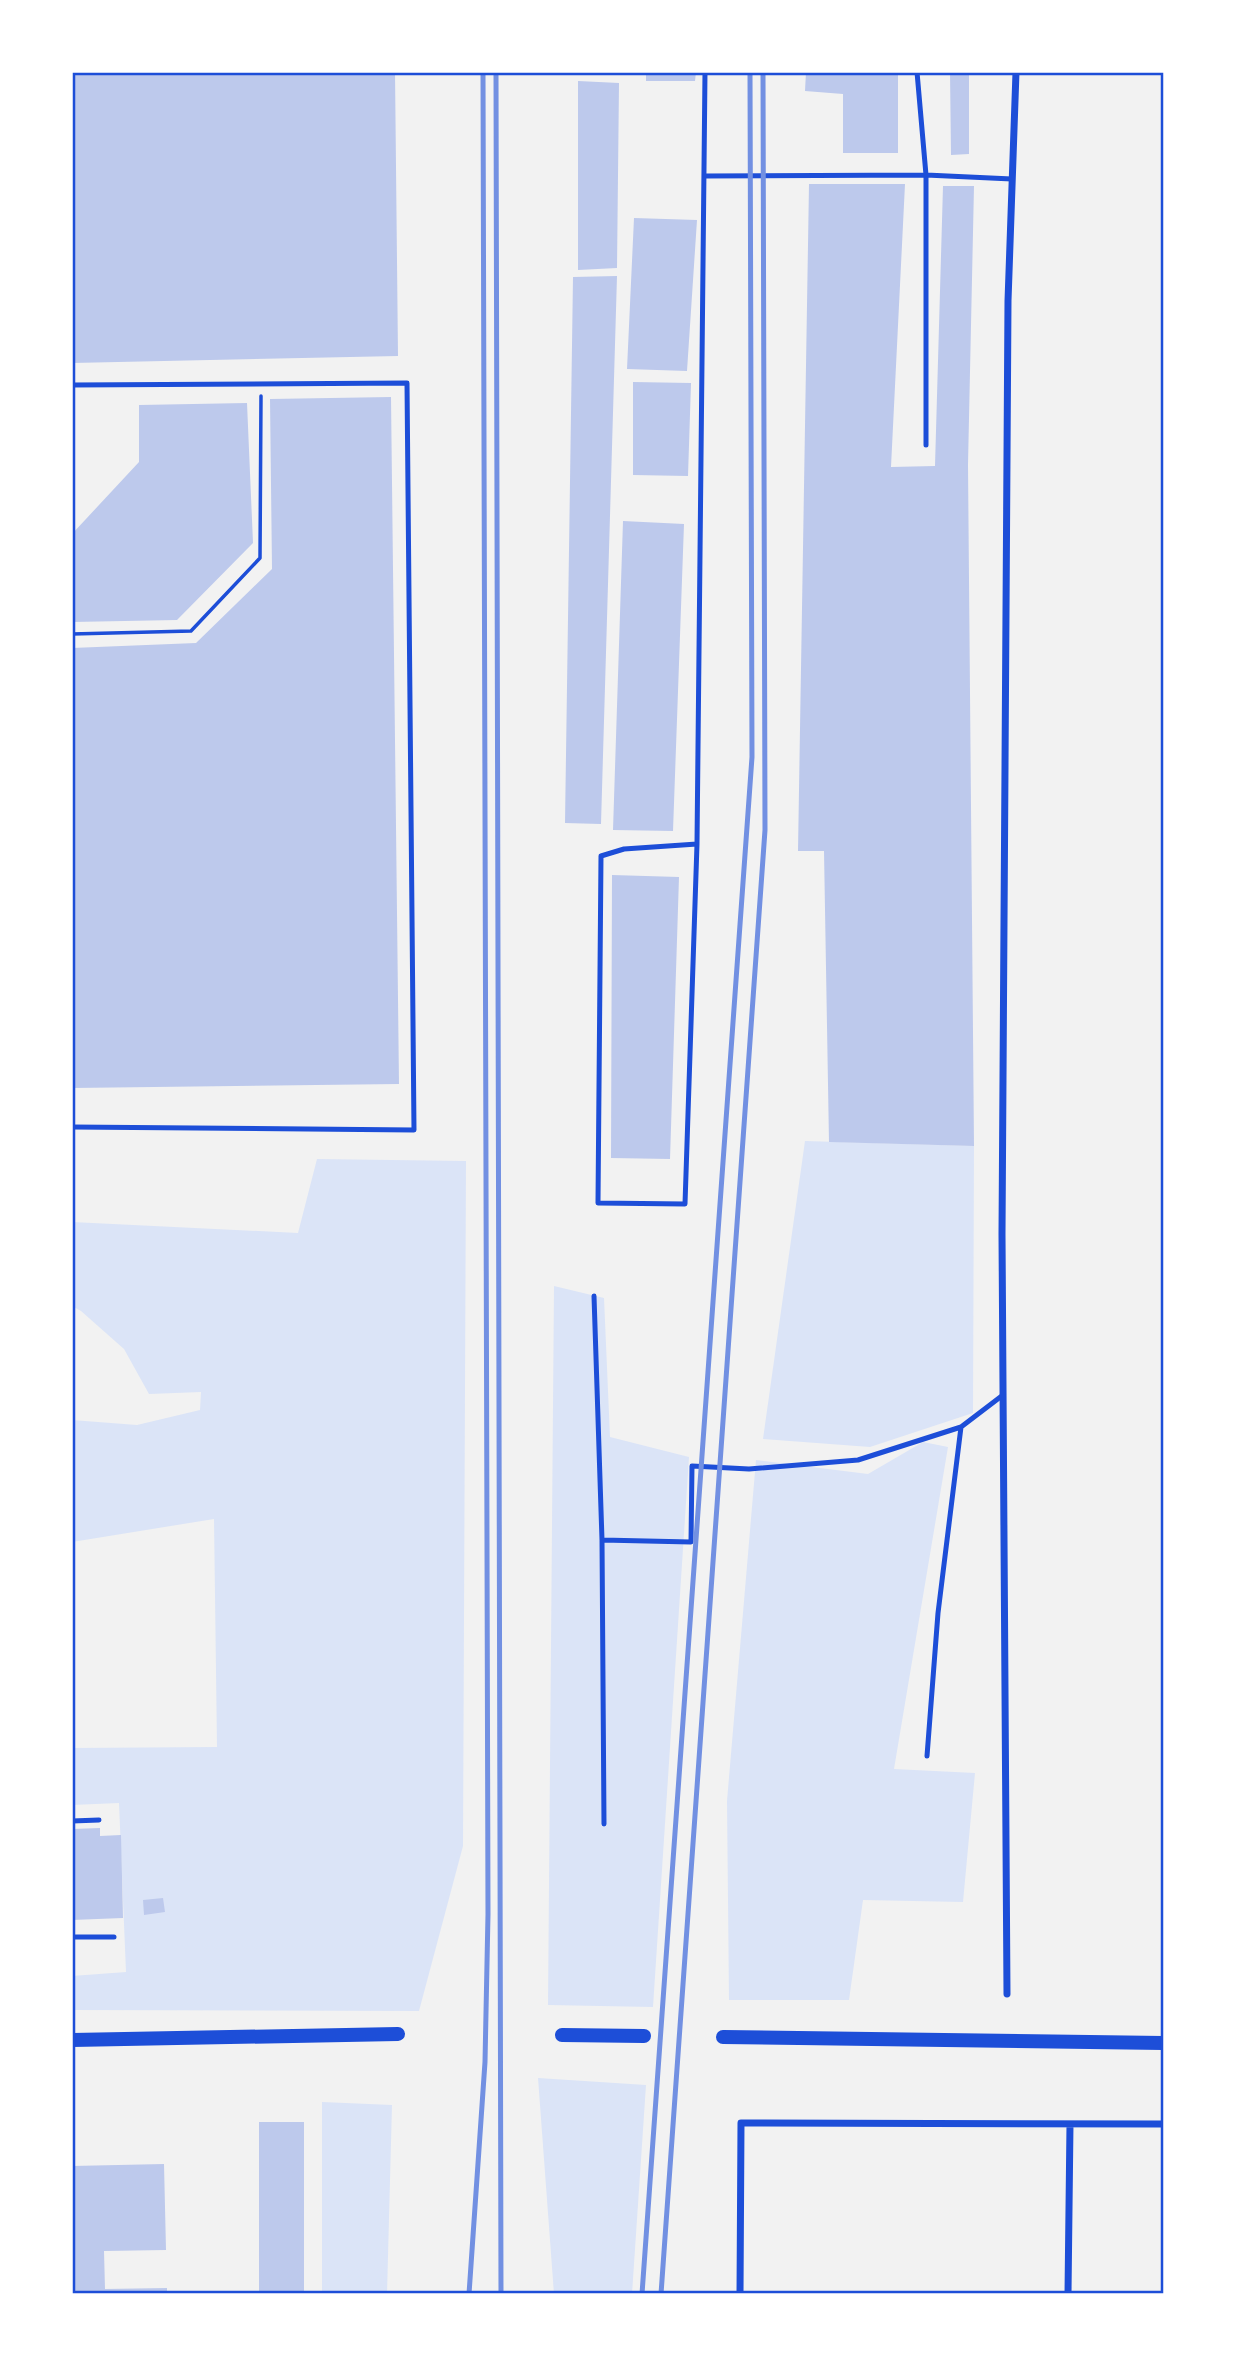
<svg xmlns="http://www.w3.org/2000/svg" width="1235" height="2366" font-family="'Nunito Sans',sans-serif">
	<rect width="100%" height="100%" fill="#f2f2f2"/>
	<!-- green -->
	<path fill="#dbe4f7" d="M805 1141 974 1146 973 1413 870 1447 763 1439Z
		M317 1159 466 1161 463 1846 419 2011 72 2010V1976L126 1972 119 1803 72 1805V1748L217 1747 214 1519 72 1542V1420L137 1425 200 1410 201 1392 149 1394 124 1349 81 1311 72 1306V1222L298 1233Z
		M554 1286 604 1298 610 1437 689 1457 653 2007 548 2005Z
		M923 1442 948 1447 894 1769 975 1773 963 1902 863 1900 849 2000H729L727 1801 756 1460 868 1474Z
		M538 2078 646 2085 632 2294H554Z
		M322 2102 392 2105 387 2294H322Z"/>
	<!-- building -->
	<path fill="#bdc9ec" d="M72 72H395L398 356 72 363Z
		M646 72H696L695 81H646Z
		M806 72H898V153H843V94L805 91Z
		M950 72H969V154L951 155Z
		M578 81 619 83 617 268 578 270Z
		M809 184H905L891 467 935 466 943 186H974L968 465 974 1146 829 1142 824 851H798Z
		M634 218 697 220 687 371 627 369Z
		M617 276 601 824 565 823 573 277Z
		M633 382 691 383 688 476 633 475Z
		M391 397 399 1084 72 1088V648L196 643 272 569 270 399Z
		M247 403 253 543 177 620 72 622V534L139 462V405Z
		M623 521 684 524 673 831 613 830Z
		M612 875 679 877 670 1159 611 1158Z
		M100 1828V1836L121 1835 123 1918 72 1920V1829Z
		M163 1898 165 1912 144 1915 143 1900Z
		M259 2122H304V2294H259Z
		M164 2164 166 2250 104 2251 105 2289 167 2288V2294H72V2166Z"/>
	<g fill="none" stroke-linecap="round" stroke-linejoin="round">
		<!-- path -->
		<path stroke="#1d4ed8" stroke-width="3.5" d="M72 634 191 631 260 558 261 396"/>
		<!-- service -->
		<path stroke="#1d4ed8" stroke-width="5" d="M917 72 926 175V445
			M705 176 926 175 1012 179
			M72 385 407 383 414 1130 72 1127
			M697 844 624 849 601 856 598 1203 685 1204 697 844 705 72
			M594 1296 602 1540 604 1824
			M602 1540 691 1542 692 1466 749 1469 858 1460 961 1427
			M927 1756 938 1613 961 1427 1003 1395
			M72 1821 99 1820
			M72 1937H114"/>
		<!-- minor -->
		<path stroke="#1d4ed8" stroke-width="7" d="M1007 1994 1002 1234 1008 301 1016 72
			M740 2294 741 2123 1163 2124
			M1068 2294 1070 2124"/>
		<!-- secondary -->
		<path stroke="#1d4ed8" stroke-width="14" d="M562 2035 644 2036
			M723 2037 1163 2043
			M72 2040 398 2034"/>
		<!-- rail -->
		<path stroke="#7290e2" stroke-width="5" d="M496 72 501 2294
			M469 2294 485 2062 488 1914 483 72
			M642 2294 752 757 750 72
			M661 2294 765 830 763 72"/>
	</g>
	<!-- border -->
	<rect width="1235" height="2366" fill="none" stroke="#ffffff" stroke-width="147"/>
	<rect x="74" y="74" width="1088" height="2218" fill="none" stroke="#1d4ed8" stroke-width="2.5"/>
</svg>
